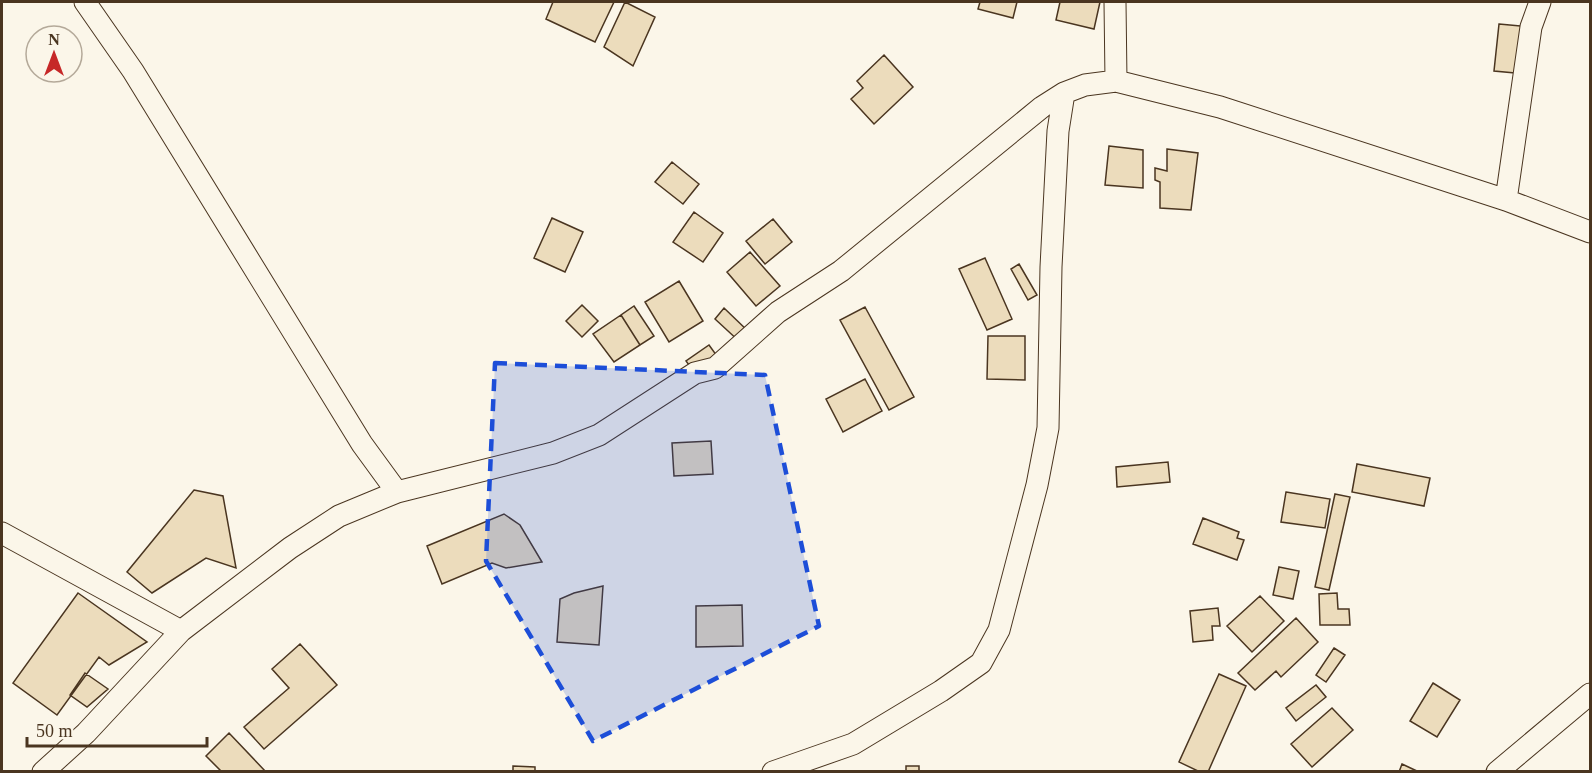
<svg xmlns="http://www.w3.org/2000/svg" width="1592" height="773" font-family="'Times New Roman',serif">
	<rect width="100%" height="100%" fill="#fbf6e9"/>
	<!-- building -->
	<path fill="#ecdcbc" stroke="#4a3520" stroke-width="1.5" d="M553 2H614L595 42 546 19Z
		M625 2 655 17 633 66 604 47Z
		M980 2H1017L1013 18 978 9Z
		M1060 2H1100L1094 29 1056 20Z
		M1499 24 1531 27 1526 74 1494 71Z
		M884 55 913 87 874 124 851 99 863 88 857 81Z
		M1109 146 1143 150V188L1105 185Z
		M1167 149 1198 153 1191 210 1160 208V182L1155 180V168L1167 171Z
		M672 162 699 184 683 204 655 182Z
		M694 212 723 233 703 262 673 242Z
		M552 218 583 232 565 272 534 258Z
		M773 219 792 242 765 264 746 241Z
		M750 252 780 286 756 306 727 272Z
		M985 258 1012 319 987 330 959 269Z
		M1019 264 1037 295 1028 300 1011 269Z
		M679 281 703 321 669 342 645 302Z
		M582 305 598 321 582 337 566 321Z
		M634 306 654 336 640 345 621 315Z
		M865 307 914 397 889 410 840 320Z
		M724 308 750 333 741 343 715 319Z
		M621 315 640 345 614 362 593 334Z
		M988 336H1025V380L987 379Z
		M709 345 717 356 695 373 686 361Z
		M865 379 882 411 843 432 826 399Z
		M711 441 713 474 674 476 672 443Z
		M1168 462 1170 482 1117 487 1116 467Z
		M1357 464 1430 478 1424 506 1352 492Z
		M194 490 223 496 236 568 206 558 152 593 127 572Z
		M1286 492 1330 499 1325 528 1281 522Z
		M1335 494 1350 497 1329 590 1315 587Z
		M504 514 520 525 542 562 506 568 492 563 442 584 427 546Z
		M1203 518 1239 532 1237 538 1244 540 1237 560 1193 544Z
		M1279 567 1299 571 1293 599 1273 595Z
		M603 586 599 645 557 642 560 599 574 593Z
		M78 593 147 642 109 665 99 657 57 715 13 683Z
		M1337 593 1338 609H1349L1350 625H1320L1319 594Z
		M1260 596 1284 621 1252 652 1227 626Z
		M742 605 743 646 696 647V606Z
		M1218 608 1220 626H1212L1213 640 1193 642 1190 611Z
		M1296 618 1318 642 1281 677 1276 671 1255 690 1238 673Z
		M300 644 337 685 264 749 244 727 289 688 272 669Z
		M1334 648 1345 655 1326 682 1316 675Z
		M85 673 108 689 87 707 70 695Z
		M1219 674 1246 686 1208 772H1200L1179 762Z
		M1433 683 1460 700 1437 737 1410 721Z
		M1316 685 1326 697 1296 721 1286 708Z
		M1332 708 1353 730 1312 767 1291 744Z
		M229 733 266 772H222L206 756Z
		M1402 764 1419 772H1399Z
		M513 766 535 767V772H513Z
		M906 766H919V772H906Z"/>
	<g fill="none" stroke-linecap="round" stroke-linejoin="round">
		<!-- street casing -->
		<g stroke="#4a3520" stroke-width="23">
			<path id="street" d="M85 2 133 71 362 444 397 492
				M1115 2 1116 81
				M1506 200 1531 27 1540 2
				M2 533 181 631
				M43 772 86 733 181 631 290 548 339 516 397 492 553 453 599 435 695 373 715 368 778 312 841 271 1042 107 1064 93 1085 85 1116 81 1220 107 1506 200 1590 232
				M773 772 853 744 941 691 981 663 999 630 1037 485 1048 428 1051 267 1058 131 1064 93
				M1497 772 1590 694"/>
		</g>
		<!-- street -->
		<use href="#street" stroke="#fbf6e9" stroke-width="21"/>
	</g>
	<!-- marked area -->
	<path fill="#1d4ed8" fill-opacity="0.2" stroke="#1d4ed8" stroke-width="4.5" stroke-dasharray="12 8" stroke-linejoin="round" d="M495 363 765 375 819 626 593 741 486 561Z"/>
	<!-- border -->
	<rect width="1592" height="773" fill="none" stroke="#4a3520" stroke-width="6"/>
	<!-- north arrow -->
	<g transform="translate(54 54)"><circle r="28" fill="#fbf6e9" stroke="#b4a999" stroke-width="1.5"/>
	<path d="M0-4.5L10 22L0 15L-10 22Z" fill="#c62828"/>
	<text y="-9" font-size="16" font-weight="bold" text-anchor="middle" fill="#4a3520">N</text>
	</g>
	<!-- scale -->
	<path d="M27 737v9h180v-9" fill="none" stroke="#4a3520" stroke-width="3"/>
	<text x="36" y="737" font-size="18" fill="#4a3520" stroke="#fbf6e9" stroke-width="4.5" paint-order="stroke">50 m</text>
</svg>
